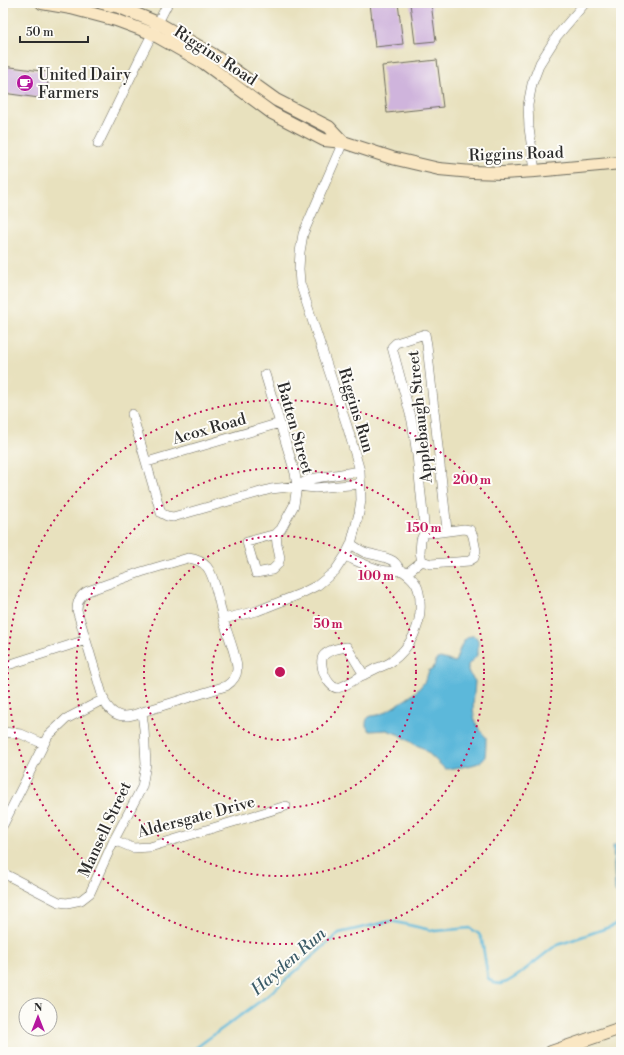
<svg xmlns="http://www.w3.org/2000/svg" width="624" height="1055" font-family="'Libre Bodoni',serif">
	<rect width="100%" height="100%" fill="#fdfcf7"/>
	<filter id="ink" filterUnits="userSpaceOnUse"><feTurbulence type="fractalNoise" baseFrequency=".025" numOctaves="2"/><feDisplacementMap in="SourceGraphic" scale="8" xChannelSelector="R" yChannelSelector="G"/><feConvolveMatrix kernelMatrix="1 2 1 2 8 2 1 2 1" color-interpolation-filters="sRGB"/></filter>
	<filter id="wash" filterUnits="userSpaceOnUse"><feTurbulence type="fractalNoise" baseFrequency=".012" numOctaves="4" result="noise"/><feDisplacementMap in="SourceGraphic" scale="16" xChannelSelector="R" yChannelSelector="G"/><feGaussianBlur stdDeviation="0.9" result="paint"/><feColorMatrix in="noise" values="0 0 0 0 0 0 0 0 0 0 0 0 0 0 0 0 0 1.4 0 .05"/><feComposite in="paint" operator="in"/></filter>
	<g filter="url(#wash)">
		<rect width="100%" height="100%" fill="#e8e1be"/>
		<!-- water -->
		<path fill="#5cb8da" stroke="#447282" d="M473 636 476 637 478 640V652L476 657 468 665V672L475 681C474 703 468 720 486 737 486 741 486 756 484 759 480 766 453 768 445 769L423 748 414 744 400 735 387 730 370 731 366 726C366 723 366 719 369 717 372 715 377 716 381 714 386 712 390 709 395 706 410 697 425 688 429 670L433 669 436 660 440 658 455 662C458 655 461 642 467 638 469 636 471 636 473 636Z
			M621 842V899H620L615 891 613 846Z"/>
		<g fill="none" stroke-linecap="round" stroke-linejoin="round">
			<!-- stream -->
			<path stroke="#5cb8da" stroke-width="2.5" d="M190 1052 266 997 339 933 391 921 435 931 470 928 479 934 482 940 488 978 494 983 500 984 507 982 517 976 555 946 621 923"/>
		</g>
		<g id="blocks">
			<!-- building -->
			<path fill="#cfb4dc" d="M370 3H398L403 44 375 47Z
				M410 3H431L436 41 415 43Z
				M437 60 443 107 387 113 382 66Z
				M3 66 49 72 46 99 3 93Z"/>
		</g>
	</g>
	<g filter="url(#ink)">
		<use href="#blocks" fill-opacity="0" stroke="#6d6b5e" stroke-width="1"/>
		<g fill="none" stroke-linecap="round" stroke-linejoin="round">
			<!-- street casing -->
			<g stroke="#6d6b5e" stroke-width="10">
				<path id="street" d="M98 144 140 58 168 3
					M535 171 529 128 528 105 532 84 540 63 557 36 585 3
					M265 374 295 473 297 486 294 505 281 529 276 534 247 542 256 573 272 570 278 564 280 558 277 544 276 534
					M132 414 161 513 167 516 173 517 271 489 297 486 315 488 361 484
					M147 462 280 423
					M297 486 310 479 360 471
					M351 544C355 546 359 550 364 552 372 555 385 556 393 561 396 563 398 567 401 570 407 574 412 577 416 584 419 590 420 596 420 602 422 626 410 648 391 662 387 665 382 666 377 668 372 670 367 674 361 676 356 679 342 688 337 688 327 687 317 662 324 655 330 649 340 648 347 647L364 675
					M345 556C362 563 383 575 402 570
					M188 558C196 559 202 561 207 567 215 577 220 606 223 619 227 633 237 656 237 669 237 677 232 682 226 686L139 713C123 719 113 717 104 701L77 610C77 601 80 595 88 591L141 572Z
					M422 561 431 564 469 561 474 558 476 551 473 536 470 530 464 529 433 533H424
					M407 573 422 561 420 552 421 540 424 533V524L417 455 412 421 392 347 396 343 425 334 427 345 447 530
					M223 619 257 611 300 594 318 585 335 571 345 556 351 544 359 513 361 500 360 471 348 429 300 283 299 269 300 252 303 234 343 142
					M3 665 11 664 86 640
					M3 732 21 734 44 744
					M3 825 48 736 66 719 104 699
					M114 840 133 848 150 847 286 806
					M3 873 59 902 67 903 81 900 90 893 114 840 142 787 146 764 144 729 142 713"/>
			</g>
			<!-- secondary casing -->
			<g stroke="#6d6b5e" stroke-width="14">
				<path id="secondary" d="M42 3 71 8 116 20 151 33 204 63 272 113 324 140 343 142 392 158 439 169 472 172 502 173 535 171 621 163
					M102 3 119 7 158 23 212 54 276 100 329 127 343 142
					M551 1052 621 1028"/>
			</g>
			<!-- street -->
			<use href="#street" stroke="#fff" stroke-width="9"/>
			<!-- secondary -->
			<use href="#secondary" stroke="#fae7c3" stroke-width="12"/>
		</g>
	</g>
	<!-- distance rings -->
	<g fill="none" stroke="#c2185b" stroke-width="2" stroke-dasharray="2 4">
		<circle cx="280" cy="672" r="68"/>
		<circle cx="280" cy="672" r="136"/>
		<circle cx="280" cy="672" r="204"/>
		<circle cx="280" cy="672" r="272"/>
	</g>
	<!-- icons -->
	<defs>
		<g id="cafe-disc" transform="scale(0.9)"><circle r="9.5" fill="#b5179e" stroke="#fdfcf7"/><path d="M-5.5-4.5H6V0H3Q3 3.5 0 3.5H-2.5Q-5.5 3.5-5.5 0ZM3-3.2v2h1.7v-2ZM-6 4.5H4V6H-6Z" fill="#fff"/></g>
	</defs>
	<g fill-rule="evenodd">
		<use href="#cafe-disc" x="25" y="83"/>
	</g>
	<g text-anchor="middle" stroke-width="4" stroke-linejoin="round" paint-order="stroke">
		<!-- street labels -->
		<g font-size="16" fill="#2b2b2b" stroke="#fdfcf7">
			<text transform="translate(216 55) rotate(33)" y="6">Riggins Road</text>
			<text transform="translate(516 153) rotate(-2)" y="6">Riggins Road</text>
			<text transform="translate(357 410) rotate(73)" y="6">Riggins Run</text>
			<text transform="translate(419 417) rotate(-96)" y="6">Applebaugh Street</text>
			<text transform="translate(209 428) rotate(-16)" y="6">Acox Road</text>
			<text transform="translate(296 428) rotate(74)" y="6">Batten Street</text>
			<text transform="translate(196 816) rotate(-15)" y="6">Aldersgate Drive</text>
			<text transform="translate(104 829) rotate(-65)" y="6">Mansell Street</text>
		</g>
		<!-- poi labels -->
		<g font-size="16" fill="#2b2b2b" stroke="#fdfcf7" text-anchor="start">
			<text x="38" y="80">United Dairy<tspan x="38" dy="18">Farmers</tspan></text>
		</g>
		<!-- water labels -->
		<g font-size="17" font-style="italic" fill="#3c5c68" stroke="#fdfcf7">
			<text transform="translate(288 961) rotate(-41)" y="6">Hayden Run</text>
		</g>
	</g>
	<circle cx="280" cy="672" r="6" fill="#c2185b" stroke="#fdfcf7" stroke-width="2"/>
	<g font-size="12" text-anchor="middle" font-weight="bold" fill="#c2185b" stroke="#fdfcf7" stroke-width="4" stroke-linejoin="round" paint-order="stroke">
		<text x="472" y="484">200 m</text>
		<text x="424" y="532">150 m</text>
		<text x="376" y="580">100 m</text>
		<text x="328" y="628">50 m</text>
	</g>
	<!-- margin -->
	<rect width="624" height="1055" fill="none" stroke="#fdfcf7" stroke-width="16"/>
	<!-- north arrow -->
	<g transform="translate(38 1017)"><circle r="19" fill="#fdfcf7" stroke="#a9a8a5"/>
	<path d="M0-3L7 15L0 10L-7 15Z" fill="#b5179e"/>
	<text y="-6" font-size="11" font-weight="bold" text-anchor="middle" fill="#2b2b2b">N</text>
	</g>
	<!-- scale -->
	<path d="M20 36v6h68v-6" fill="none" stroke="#2b2b2b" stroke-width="2"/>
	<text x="26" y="36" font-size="12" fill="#2b2b2b" stroke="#fdfcf7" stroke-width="3" paint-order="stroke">50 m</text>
</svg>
